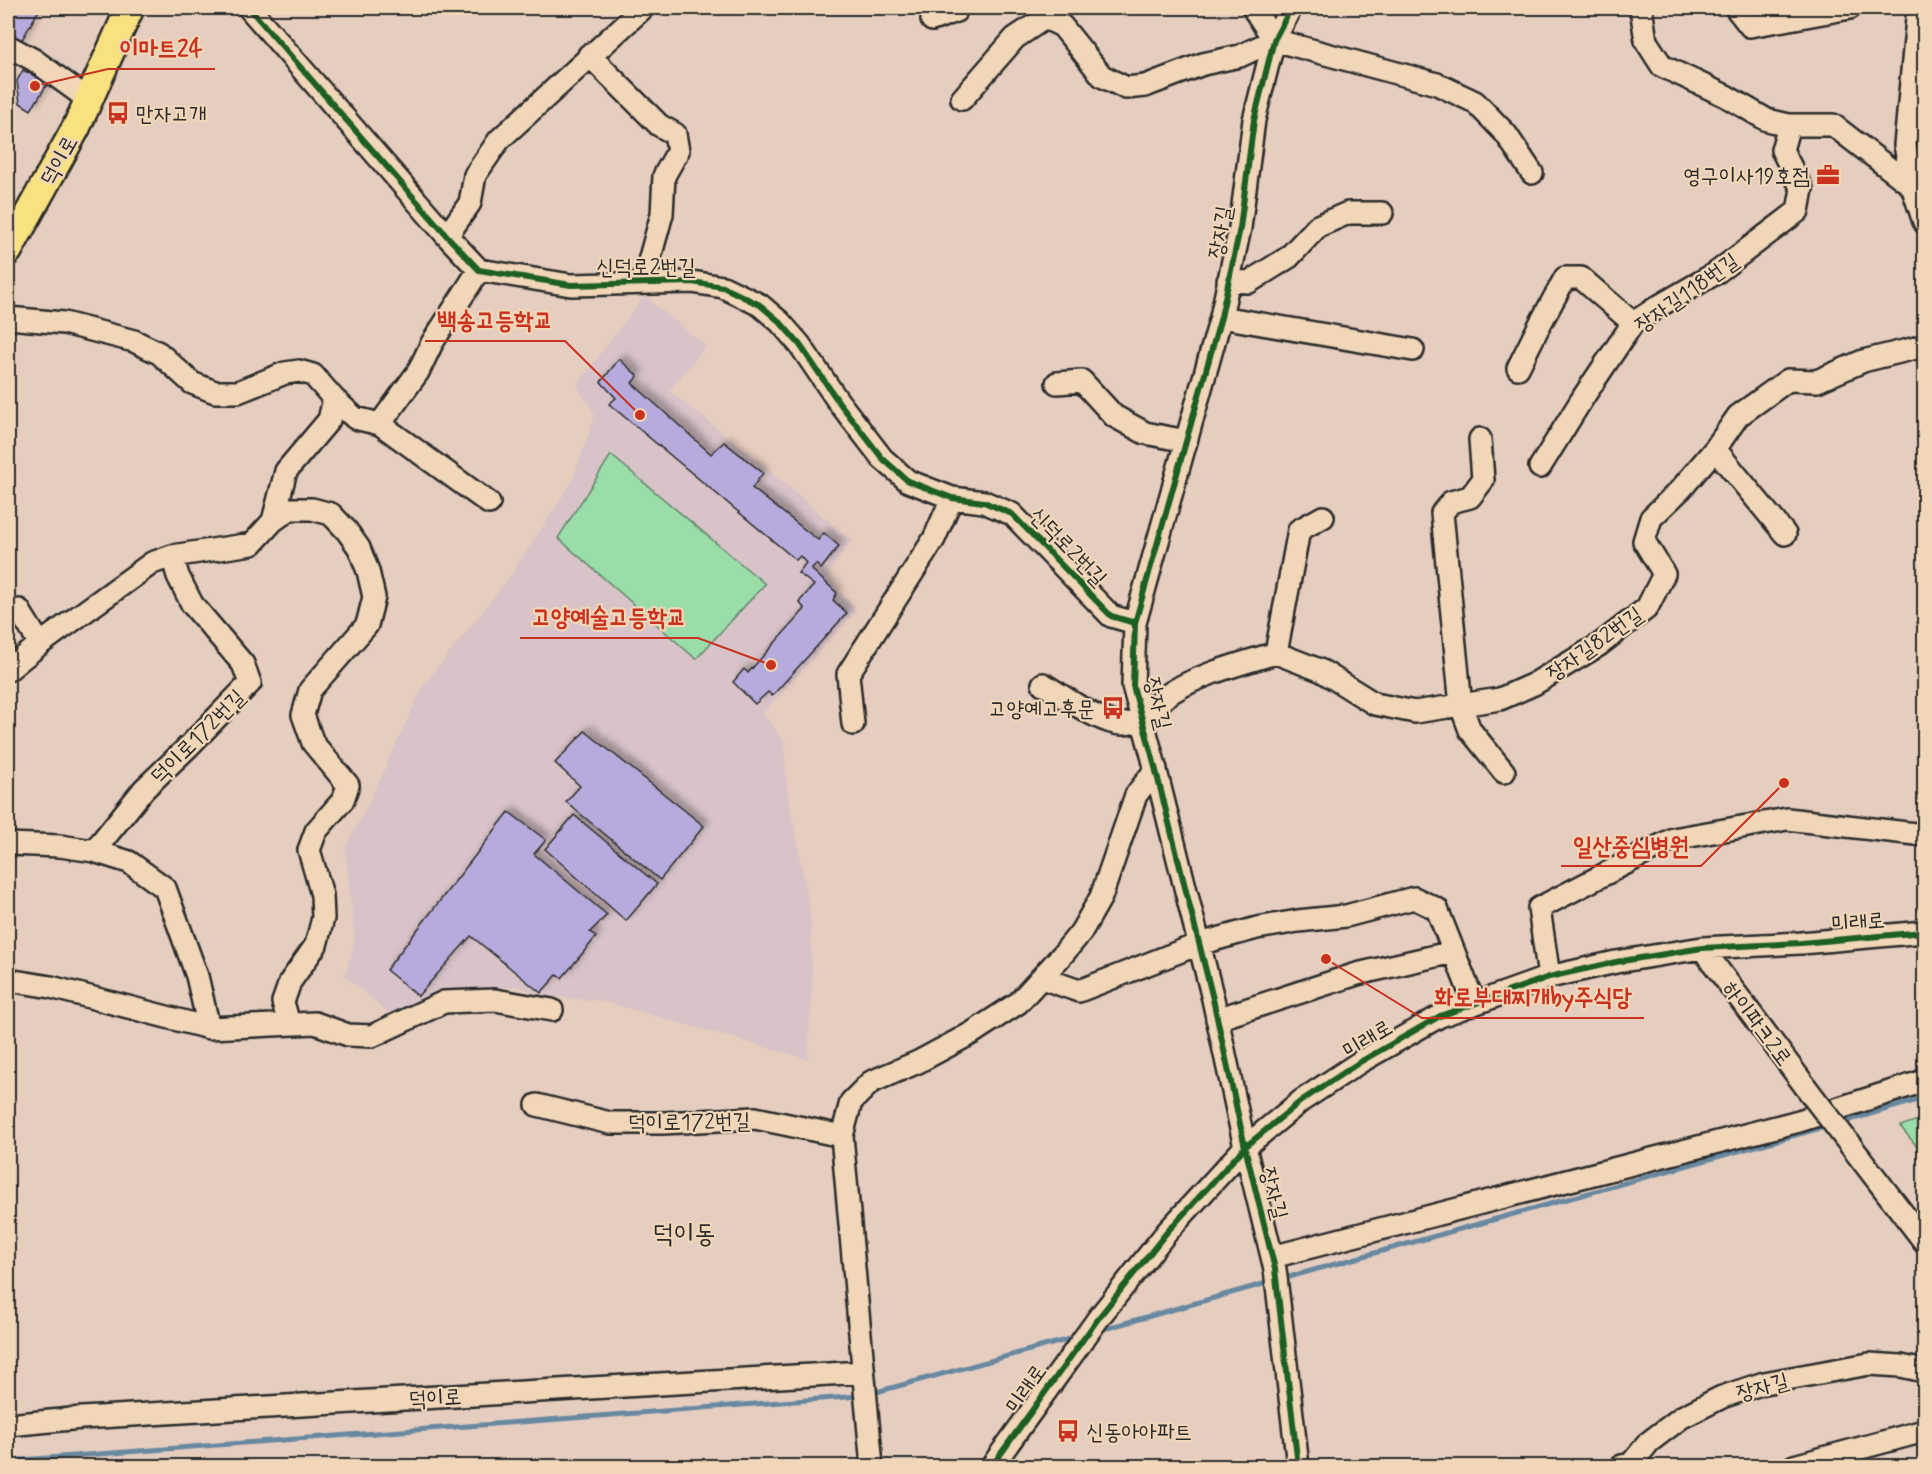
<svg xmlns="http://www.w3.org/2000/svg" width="1932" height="1474" font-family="Mynerve,'Poor Story',sans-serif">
	<defs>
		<filter id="shadow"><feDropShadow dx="5.5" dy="-5.5" stdDeviation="3" flood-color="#0004"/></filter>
	</defs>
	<rect width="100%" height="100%" fill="#e5cdbf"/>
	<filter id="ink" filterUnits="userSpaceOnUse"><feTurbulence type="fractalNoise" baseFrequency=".0167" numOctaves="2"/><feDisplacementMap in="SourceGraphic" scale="12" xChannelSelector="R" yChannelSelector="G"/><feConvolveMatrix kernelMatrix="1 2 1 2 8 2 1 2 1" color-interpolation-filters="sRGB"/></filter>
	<g filter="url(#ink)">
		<!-- built -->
		<path fill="#d7c3c8" d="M644 296 706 346 669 391 755 458 851 541 827 575 856 611 763 713 784 741 787 789 810 912 812 981 808 1059 602 1001 543 996 516 986 439 995 393 1017 345 976 355 940 345 848 370 801 423 686 507 581 572 482 595 415 577 385Z"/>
		<!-- green -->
		<path fill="#9adda9" stroke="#62846a" stroke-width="1.5" d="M611 455 765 584 696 659 558 538Z
			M1924 1118V1155L1900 1126Z"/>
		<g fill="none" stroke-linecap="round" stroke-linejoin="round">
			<!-- stream -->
			<path stroke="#6888a0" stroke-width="5" d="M1840 1123 1924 1098
				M1282 1279 1828 1126
				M1097 1331 1270 1282
				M869 1394 1077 1337
				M8 1461 860 1396"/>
		</g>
		<!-- building -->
		<path fill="#b6abdc" stroke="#2b2b2b" stroke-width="1.5" filter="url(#shadow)" d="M8 8H40L19 45 8 38Z
			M23 70 48 83 31 110 20 103 17 81Z
			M619 359 638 376 632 383 711 454 724 442 763 473 752 488 818 540 824 533 839 546 821 569 816 564 811 569 837 593 833 600 847 613 772 696 768 692 755 704 733 682 744 669 748 673 805 609 799 602 814 585 798 573 806 563 800 556 796 560 609 404 616 398 601 382Z
			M585 731 704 826 660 880 566 802 580 786 555 763Z
			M509 812 546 840 534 854 607 915 590 932 596 937 562 978 557 975 541 993 471 936 418 996 386 970Z
			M574 815 657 884 626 921 545 849Z"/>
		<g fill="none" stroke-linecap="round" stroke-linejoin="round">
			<!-- minor casing -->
			<g stroke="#2b2b2b" stroke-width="26">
				<path id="minor" d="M249 8 447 236 479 270 571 285 692 282 723 287 760 305 780 322 800 345 838 401 882 458 908 481 952 498 984 502 1012 514 1111 616 1135 623
					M1253 8 1274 40
					M1291 8 1274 40 1254 120 1240 228 1221 317 1135 623 1133 686 1152 755 1213 999 1245 1147 1275 1269 1298 1466
					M1641 8 1646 41 1662 66 1726 96 1767 120 1789 125H1833L1912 186
					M1736 8 1750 26 1850 8
					M1918 8 1905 145 1912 186 1924 222
					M932 20 956 11 957 8
					M8 46 34 60 89 100
					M589 55 659 125 675 134 678 151 664 176 662 214 643 283
					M962 99 1015 38 1045 18 1062 26 1102 76 1126 88 1145 86 1203 64 1240 56 1274 40 1437 84 1475 102 1506 134 1532 173
					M447 236 470 203 475 175 499 140 643 8
					M1228 281 1249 282 1289 257 1318 226 1348 213H1382
					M1221 317 1413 350
					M8 318 64 323 134 341 159 353 192 383 215 392H238L285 373 299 371 313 375 334 399 329 420 286 471 273 521 252 544 172 556 152 563 40 644 8 670
					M1518 368 1539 326 1565 278H1581L1633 323
					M1057 383 1082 381 1114 416 1145 433 1186 441
					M334 399 355 418 380 424 489 503
					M380 424 418 372 432 343 479 270
					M1480 439 1483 480 1470 497 1451 502 1442 513 1461 706 1470 730 1504 772
					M1715 449 1785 534
					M1540 467 1584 396 1633 323 1659 306 1716 273 1798 211 1802 189 1782 150 1789 125
					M273 521 290 509H312L331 514 347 531 359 548 368 571 374 597 367 625 310 690 303 715 313 743 348 785 343 800 316 831 309 850 322 895 323 918 316 945 290 982 283 1002 289 1024
					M19 610 40 644
					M1276 653 1299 530 1323 517
					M1043 684C1062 695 1103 726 1124 724 1143 723 1152 708 1165 697 1191 676 1244 663 1276 653L1322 671 1375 704 1415 712 1500 699 1534 684 1599 645 1647 608 1664 574 1644 541 1651 518 1681 489 1715 449 1738 416 1788 380 1817 381 1863 361 1924 346
					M853 724 848 674 934 539 952 498
					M8 844 60 846 94 851 129 862 165 888 197 976 209 1028
					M94 851 144 789 189 746 250 683 243 664 192 604 178 576 172 556
					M1702 948 1814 1098
					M1549 977 1539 908 1673 839 1787 819 1924 835
					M1042 978 1079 991 1199 944 1257 928 1298 921 1346 916 1414 898 1437 909 1474 1003
					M8 980 51 987 209 1028 315 1023 348 1035 372 1036 444 1002 495 1000 552 1010
					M1217 1019 1357 974 1453 952
					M537 1105 610 1123H663L755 1118 842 1136
					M1861 1159 1924 1241
					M1272 1257 1799 1121 1924 1081
					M8 1425 82 1418 863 1372
					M872 1466 842 1136 851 1102 871 1082 918 1062 972 1033 1018 1003 1063 954 1081 932 1101 897 1136 795 1156 769
					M992 1466 1100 1316 1167 1232 1245 1147 1301 1101 1360 1062 1440 1016 1549 977 1616 962 1702 948 1801 943 1924 932
					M1622 1466 1631 1464 1649 1442 1682 1417 1722 1397 1764 1383 1869 1364 1901 1366 1924 1371
					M1794 1466 1924 1431"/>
			</g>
			<!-- major casing -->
			<g stroke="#2b2b2b" stroke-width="32">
				<path id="major" d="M8 251 76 128 130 8"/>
			</g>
			<!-- minor -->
			<use href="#minor" stroke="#f1d6b8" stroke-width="21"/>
			<!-- major -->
			<use href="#major" stroke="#fae180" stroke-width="27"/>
			<!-- minor-bridge casing -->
			<g stroke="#2b2b2b" stroke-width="26" stroke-linecap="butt">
				<path id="minor-bridge" d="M1814 1098 1861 1159"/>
			</g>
			<!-- minor-bridge -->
			<use href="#minor-bridge" stroke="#f1d6b8" stroke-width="21"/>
			<!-- cycleway casing -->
			<g stroke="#f1d6b8" stroke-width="10">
				<path id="cycleway" d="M249 8 447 236 479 270 571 285 692 282 723 287 760 305 780 322 800 345 838 401 882 458 908 481 952 498 984 502 1012 514 1111 616 1135 623
					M1291 8 1274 40 1254 120 1240 228 1221 317 1135 623 1133 686 1152 755 1213 999 1245 1147 1275 1269 1298 1466
					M992 1466 1100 1316 1167 1232 1245 1147 1301 1101 1360 1062 1440 1016 1549 977 1616 962 1702 948 1801 943 1924 932"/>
			</g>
			<!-- cycleway -->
			<use href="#cycleway" stroke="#1b5e20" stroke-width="6"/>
		</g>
	</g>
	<!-- icons -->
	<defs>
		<g id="bus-bare" transform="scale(1.8)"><path d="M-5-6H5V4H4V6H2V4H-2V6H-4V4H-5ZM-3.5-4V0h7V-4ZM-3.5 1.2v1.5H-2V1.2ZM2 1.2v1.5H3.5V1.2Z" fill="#c8321e" stroke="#f1d6b8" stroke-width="2.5" paint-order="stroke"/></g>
		<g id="office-bare" transform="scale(1.8)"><path d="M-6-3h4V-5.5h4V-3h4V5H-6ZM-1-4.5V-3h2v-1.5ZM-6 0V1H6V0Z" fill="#c8321e" stroke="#f1d6b8" stroke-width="2.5" paint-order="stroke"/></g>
	</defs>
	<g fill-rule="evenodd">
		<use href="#bus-bare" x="118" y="113"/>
		<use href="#office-bare" x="1828" y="175"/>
		<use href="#bus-bare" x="1113" y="708"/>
		<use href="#bus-bare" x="1068" y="1431"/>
	</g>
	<g text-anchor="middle" stroke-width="4.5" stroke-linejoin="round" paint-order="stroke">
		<!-- poi labels -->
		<g font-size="22" fill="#2b2b2b" stroke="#f1d6b8" text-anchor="start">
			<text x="136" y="121">만자고개</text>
			<text x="1810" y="183" text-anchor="end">영구이사19호점</text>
			<text x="1095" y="716" text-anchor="end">고양예고후문</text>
			<text x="1086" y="1439">신동아아파트</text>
		</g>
		<!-- street labels -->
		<g font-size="22" fill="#2b2b2b" stroke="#f1d6b8">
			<text transform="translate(58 160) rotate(-61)" y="8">덕이로</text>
			<text transform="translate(1219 232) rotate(-80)" y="8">장자길</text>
			<text x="646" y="274">신덕로2번길</text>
			<text transform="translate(1686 292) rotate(-35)" y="8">장자길118번길</text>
			<text transform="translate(1069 546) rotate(46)" y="8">신덕로2번길</text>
			<text transform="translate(1594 643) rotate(-35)" y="8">장자길82번길</text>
			<text transform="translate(1159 703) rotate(77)" y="8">장자길</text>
			<text transform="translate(197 736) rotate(-45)" y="8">덕이로172번길</text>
			<text transform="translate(1858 921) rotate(-4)" y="8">미래로</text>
			<text transform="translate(1758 1023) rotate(53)" y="8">하이파크2로</text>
			<text transform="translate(1367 1038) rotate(-31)" y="8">미래로</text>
			<text transform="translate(689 1121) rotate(-1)" y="8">덕이로172번길</text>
			<text transform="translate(1275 1193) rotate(76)" y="8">장자길</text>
			<text transform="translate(1762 1386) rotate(-15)" y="8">장자길</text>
			<text transform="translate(1025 1388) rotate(-55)" y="8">미래로</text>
			<text transform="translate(435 1397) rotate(-3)" y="8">덕이로</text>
		</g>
		<!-- quarter labels -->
		<g font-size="26" fill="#2b2b2b" stroke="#f1d6b8">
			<text x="684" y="1242">덕이동</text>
		</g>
	</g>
	<!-- callouts -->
	<path fill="none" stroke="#c8321e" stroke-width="2" d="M35 86L108 69H215M640 415L565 341H425M771 665L698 638H520M1784 783L1701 866H1561M1326 959L1422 1018H1644"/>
	<g fill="#c8321e" stroke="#f1d6b8" stroke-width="2">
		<circle cx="35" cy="86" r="6"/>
		<circle cx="640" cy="415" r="6"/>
		<circle cx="771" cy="665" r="6"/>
		<circle cx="1784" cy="783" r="6"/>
		<circle cx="1326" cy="959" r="6"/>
	</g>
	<g font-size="24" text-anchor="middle" font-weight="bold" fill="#c8321e" stroke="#f1d6b8" stroke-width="4.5" stroke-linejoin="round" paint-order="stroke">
		<text x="161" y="56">이마트24</text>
		<text x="495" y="328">백송고등학교</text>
		<text x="609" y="625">고양예술고등학교</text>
		<text x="1631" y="854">일산중심병원</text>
		<text x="1533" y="1005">화로부대찌개by주식당</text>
	</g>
	<!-- margin -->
	<rect width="1932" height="1474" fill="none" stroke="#f1d6b8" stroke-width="30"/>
	<rect x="15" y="15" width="1902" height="1444" fill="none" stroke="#2b2b2b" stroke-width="2" filter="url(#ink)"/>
</svg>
